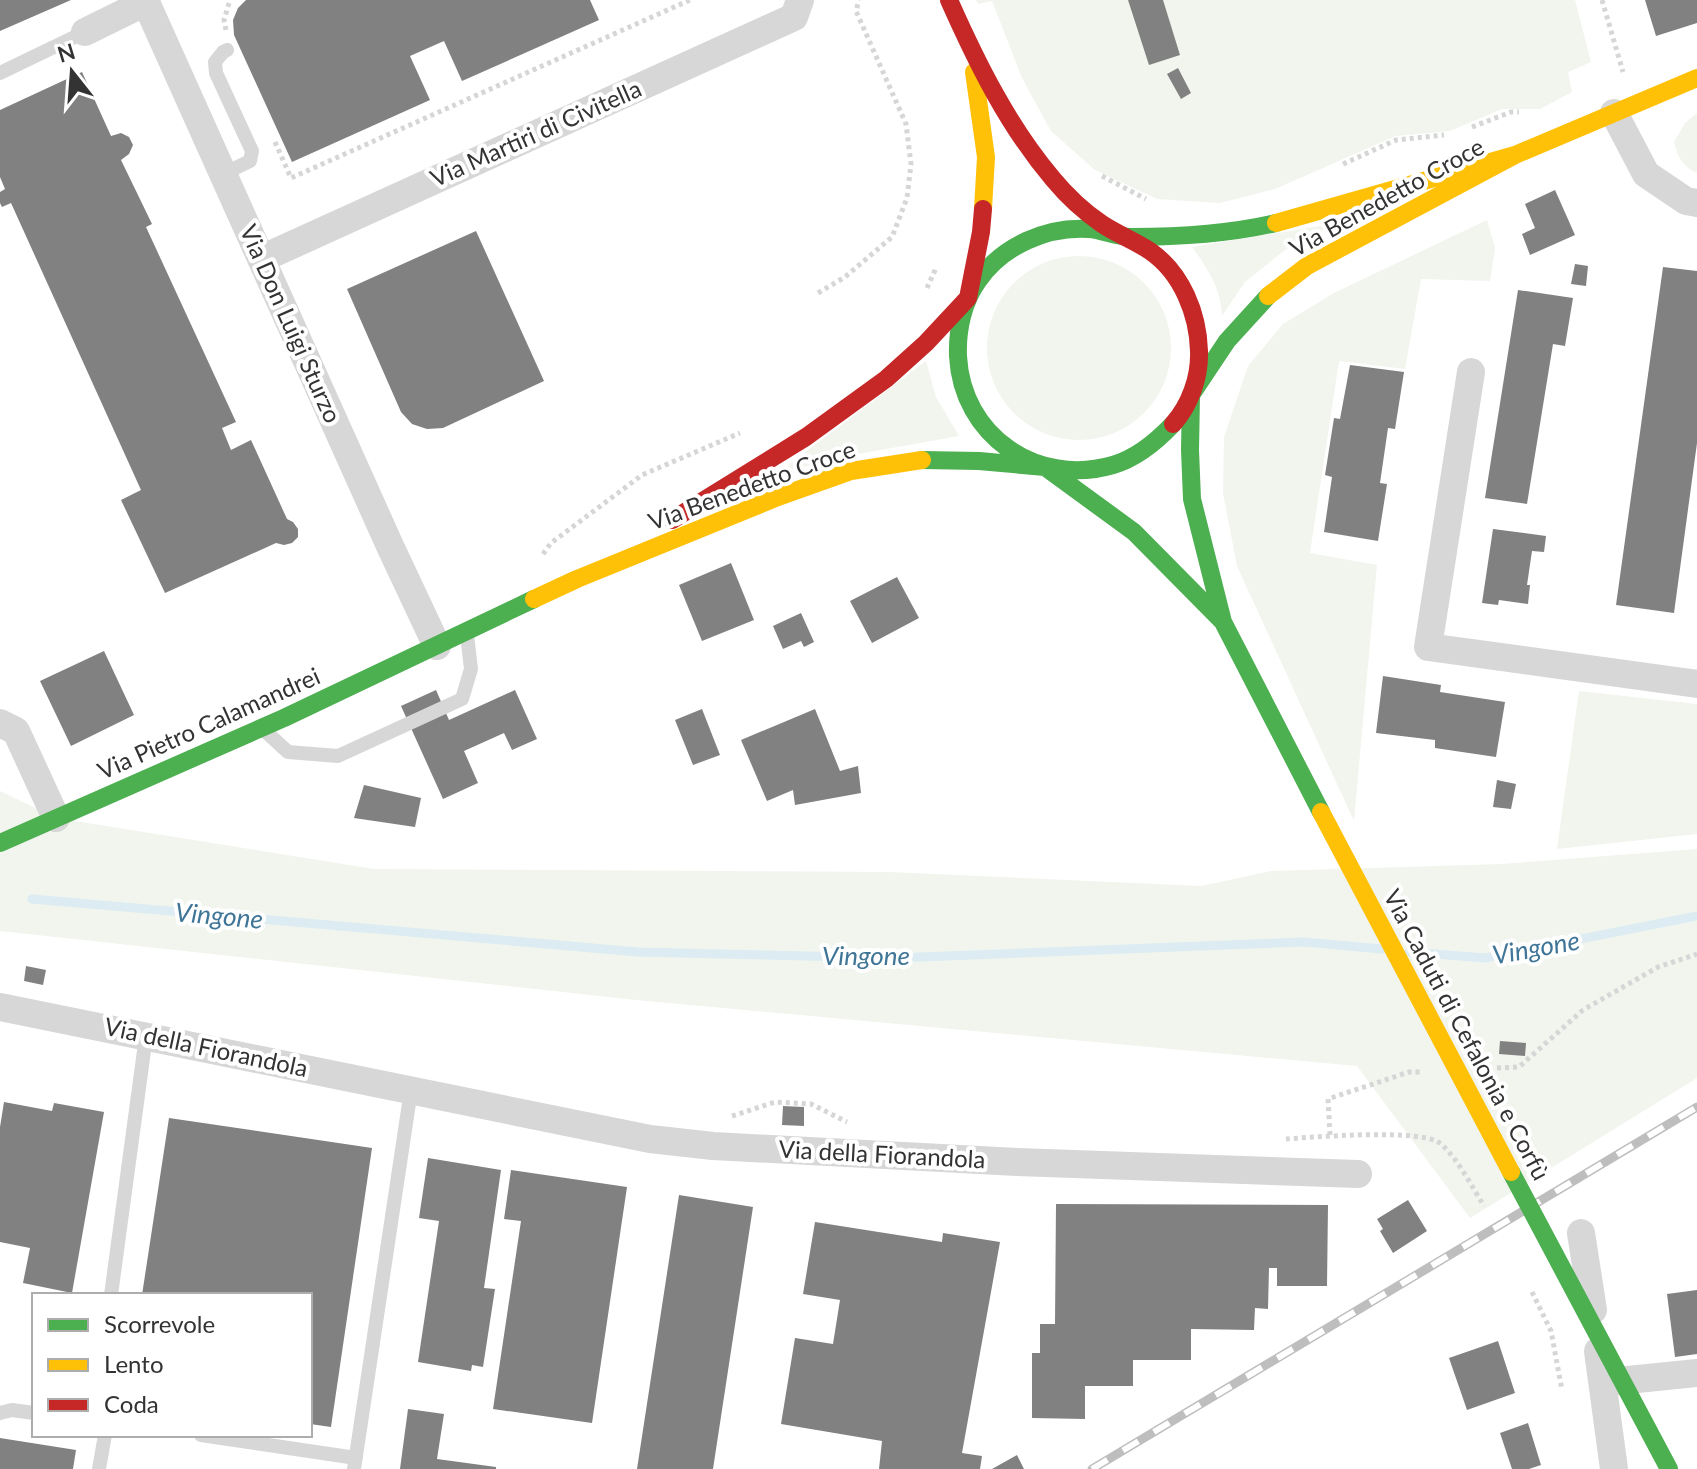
<svg xmlns="http://www.w3.org/2000/svg" width="1697" height="1469" font-family="Lato,sans-serif">
	<rect width="100%" height="100%" fill="#fff"/>
	<!-- green -->
	<path fill="#f1f5ed" d="M976 0H1575L1591 62 1568 72 1572 92 1540 109H1502L1450 131 1396 136 1275 189 1220 203 1157 199 1095 170 1051 131 1022 78 992 1 978 4Z
		M1697 113V173C1683 167 1677 156 1674 142L1685 123Z
		M1487 220 1495 248 1490 281 1421 279 1405 369 1339 361 1310 553 1377 565 1354 821 1237 566 1223 493 1224 437 1248 366 1283 324 1334 293Z
		M1338 223 1285 250 1245 282 1222 316C1221 288 1208 269 1192 247Z
		M987 348a92 92 0 1 1 184 0a92 92 0 1 1-184 0Z
		M926 361 936 397 959 436 836 458 775 475Z
		M1579 691 1697 704V834L1557 849Z
		M0 791 56 818 374 869 890 872 1201 886 1271 871 1502 864 1697 849V1078L1470 1218 1357 1066 636 1000 0 931Z"/>
	<g fill="none" stroke-linecap="round" stroke-linejoin="round">
		<!-- stream -->
		<path stroke="#ddebf3" stroke-width="9" d="M32 899 638 952 894 958 1304 942 1382 949
			M1409 952 1485 958 1697 916"/>
	</g>
	<!-- building -->
	<path fill="#818181" d="M0 0H71L0 31Z
		M246 0H590L599 20 462 81 444 41 410 56 430 100 292 162 234 35 233 20 238 8Z
		M1128 0H1163L1180 55 1149 65Z
		M1645 0H1697V23L1656 36Z
		M1178 68 1191 93 1181 99 1167 74Z
		M82 72 111 136 121 133 129 137 133 145 129 154 121 160 152 224 146 227 236 422 222 428 231 450 251 440 287 519 293 522 298 529V537L292 543 284 545 276 543 165 593 121 500 141 490 11 203 2 207 0 203V192L5 189 0 177V110Z
		M1555 190 1575 235 1530 255 1522 234 1535 228 1525 204Z
		M476 231 544 381 443 428 427 429 412 424 401 412 347 289Z
		M1575 264 1588 266 1586 286 1571 284Z
		M1663 267 1697 271V443L1674 613 1616 605Z
		M1518 290 1573 298 1565 346 1553 344 1527 504 1485 498Z
		M1350 365 1404 372 1395 429 1388 428 1380 483 1387 484 1378 541 1324 532 1332 477 1325 475 1334 418 1340 419Z
		M1493 529 1546 536 1544 552 1532 551 1527 585H1530L1528 604 1499 600 1498 605 1482 603Z
		M731 563 754 620 702 641 679 585Z
		M897 577 919 618 872 643 850 601Z
		M801 613 814 642 804 647 801 641 783 649 773 626Z
		M104 651 134 715 71 746 40 681Z
		M1383 676 1441 685 1440 692 1505 702 1496 757 1435 748V740L1376 733Z
		M436 690 449 720 515 690 537 739 512 750 504 733 464 751 478 783 443 799 401 706Z
		M702 709 720 755 693 765 675 720Z
		M815 709 840 771 858 766 861 793 795 805 793 790 767 801 741 740Z
		M1497 780 1516 784 1511 809 1493 807Z
		M364 785 421 798 415 827 354 818Z
		M26 966 46 970 43 985 24 981Z
		M1500 1041 1526 1043 1525 1056 1499 1054Z
		M4 1102 52 1111 54 1103 104 1112 72 1293 23 1283 30 1248 0 1242V1127Z
		M783 1106 804 1107V1126L782 1125Z
		M169 1118 372 1148 331 1427 310 1424V1295H142Z
		M428 1158 501 1170 484 1288 495 1289 483 1367 472 1365 471 1371 418 1362 439 1221 419 1218Z
		M511 1170 627 1187 592 1423 493 1409 521 1221 504 1219Z
		M679 1195 753 1207 713 1469H637Z
		M1408 1200 1427 1231 1393 1253 1380 1231 1383 1229 1377 1219Z
		M1056 1204 1328 1205 1327 1286H1277V1268H1269L1268 1309 1255 1308 1254 1330 1191 1329V1360H1133V1386H1085V1419L1032 1418V1353H1040V1324H1055Z
		M815 1222 942 1242 943 1233 1000 1242 962 1453 982 1456 980 1469H879L882 1441 781 1424 795 1338 833 1344 840 1300 803 1294Z
		M1697 1290V1354L1675 1357 1667 1294Z
		M1498 1341 1515 1393 1467 1410 1449 1358Z
		M408 1409 444 1414 437 1459 496 1467V1469H400Z
		M1528 1423 1541 1465 1529 1469H1512L1500 1433Z
		M0 1438 76 1450 73 1469H0Z
		M1017 1455 1024 1469H992Z"/>
	<g fill="none" stroke-linecap="round" stroke-linejoin="round">
		<!-- path -->
		<path stroke="#d6d6d6" stroke-width="5" stroke-dasharray="4 4" stroke-linecap="butt" d="M1602 0 1623 72
			M226 30 224 20 230 0
			M1472 127 1511 112H1519
			M275 142 291 178 690 0
			M1343 164 1396 140 1444 135
			M1102 176 1146 199
			M927 288 936 268
			M818 293 845 277 892 237 907 198 911 164 906 124 856 11 859 0
			M543 554 551 543 642 475 740 433
			M1497 1068 1519 1067 1583 1010 1658 967 1697 954
			M732 1116 775 1102 811 1104 847 1122
			M1330 1135 1328 1099 1409 1072H1420
			M1286 1139C1313 1137 1424 1128 1441 1144 1458 1159 1472 1187 1484 1206
			M1532 1292 1551 1331 1562 1390"/>
		<!-- lane -->
		<path stroke="#d7d7d7" stroke-width="14" d="M0 73 85 32
			M223 174 250 161 252 151 216 73 215 62 223 52 227 50
			M265 731 288 752 338 756 462 699 471 669 467 635
			M111 1295 146 1036
			M0 1413 12 1410 34 1413
			M201 1435 356 1458
			M99 1469 105 1435
			M354 1469 411 1090"/>
		<!-- street -->
		<path stroke="#d7d7d7" stroke-width="28" d="M145 0 390 546 437 646
			M85 32 146 2
			M1614 113 1646 174 1686 201 1697 203
			M261 259 794 17 800 0
			M1471 372 1428 647 1697 684
			M0 723 16 731 56 818
			M0 1007 650 1139 713 1146 1017 1162 1358 1174
			M1581 1233 1593 1310
			M1598 1351 1614 1469
			M1608 1382 1697 1373"/>
		<!-- fast -->
		<path stroke="#4caf50" stroke-width="18" d="M1268 296 1227 341 1191 395 1190 450 1192 499 1223 622 1321 812
			M1173 424C1156 442 1137 458 1113 465 1037 487 962 436 958 356 957 330 963 302 978 281 1002 246 1047 226 1089 229 1103 230 1116 237 1131 237 1180 237 1228 234 1276 223
			M922 460 979 461 1045 467 1134 532 1223 622
			M0 843 284 718 534 599"/>
		<!-- slow -->
		<path stroke="#ffc107" stroke-width="18" d="M974 72 986 157 983 209
			M1276 223 1515 155
			M1268 296 1307 266 1515 155 1697 78
			M534 599 577 579 778 497 851 471 922 460"/>
		<!-- jam -->
		<path stroke="#c62828" stroke-width="18" d="M949 0C977 63 1008 126 1053 179 1067 196 1083 211 1102 224 1117 234 1135 241 1150 251 1182 273 1198 314 1199 351 1200 377 1190 405 1173 424
			M672 520 806 437 886 379 926 343 968 298 981 232 983 209"/>
		<!-- rail casing -->
		<g stroke="#bebebe" stroke-width="9">
			<path id="rail" d="M1092 1469 1697 1107"/>
		</g>
		<!-- rail -->
		<use href="#rail" stroke="#fff" stroke-width="6" stroke-dasharray="18" stroke-linecap="butt"/>
		<!-- fast-bridge -->
		<path stroke="#4caf50" stroke-width="18" d="M1511 1172 1669 1469"/>
		<!-- slow-bridge -->
		<path stroke="#ffc107" stroke-width="18" d="M1321 812 1511 1172"/>
	</g>
	<g text-anchor="middle" stroke-width="8" stroke-linejoin="round" paint-order="stroke">
		<!-- street labels -->
		<g font-size="24" fill="#333" stroke="#fff">
			<text transform="translate(536 134) rotate(-24)" y="8">Via Martiri di Civitella</text>
			<text transform="translate(1387 198) rotate(-29)" y="8">Via Benedetto Croce</text>
			<text transform="translate(290 324) rotate(66)" y="8">Via Don Luigi Sturzo</text>
			<text transform="translate(752 486) rotate(-20)" y="8">Via Benedetto Croce</text>
			<text transform="translate(209 724) rotate(-24)" y="8">Via Pietro Calamandrei</text>
			<text transform="translate(1466 1035) rotate(62)" y="8">Via Caduti di Cefalonia e Corfù</text>
			<text transform="translate(206 1048) rotate(12)" y="8">Via della Fiorandola</text>
			<text transform="translate(882 1155) rotate(3)" y="8">Via della Fiorandola</text>
		</g>
		<!-- water labels -->
		<g font-size="26" font-style="italic" fill="#3f7597" stroke="#fff">
			<text transform="translate(219 916) rotate(5)" y="9">Vingone</text>
			<text transform="translate(1536 948) rotate(-10)" y="9">Vingone</text>
			<text x="866" y="965">Vingone</text>
		</g>
	</g>
	<!-- legend -->
	<rect x="32" y="1293" width="280" height="144" fill="#ffffff" stroke="#adadad" stroke-width="2"/>
	<rect x="48" y="1319" width="40" height="12" fill="#4caf50" stroke="#adadad" stroke-width="2"/>
	<text x="104" y="1333" font-size="24" fill="#333333">Scorrevole</text>
	<rect x="48" y="1359" width="40" height="12" fill="#ffc107" stroke="#adadad" stroke-width="2"/>
	<text x="104" y="1373" font-size="24" fill="#333333">Lento</text>
	<rect x="48" y="1399" width="40" height="12" fill="#c62828" stroke="#adadad" stroke-width="2"/>
	<text x="104" y="1413" font-size="24" fill="#333333">Coda</text>
	<!-- north arrow -->
	<g transform="translate(72 72) rotate(343)" stroke="#ffffff" stroke-width="6" paint-order="stroke">
	<path d="M0-6L14 30L0 20L-14 30Z" fill="#333333"/>
	<text y="-12" font-size="22" font-weight="bold" text-anchor="middle" fill="#333333">N</text>
	</g>
</svg>
